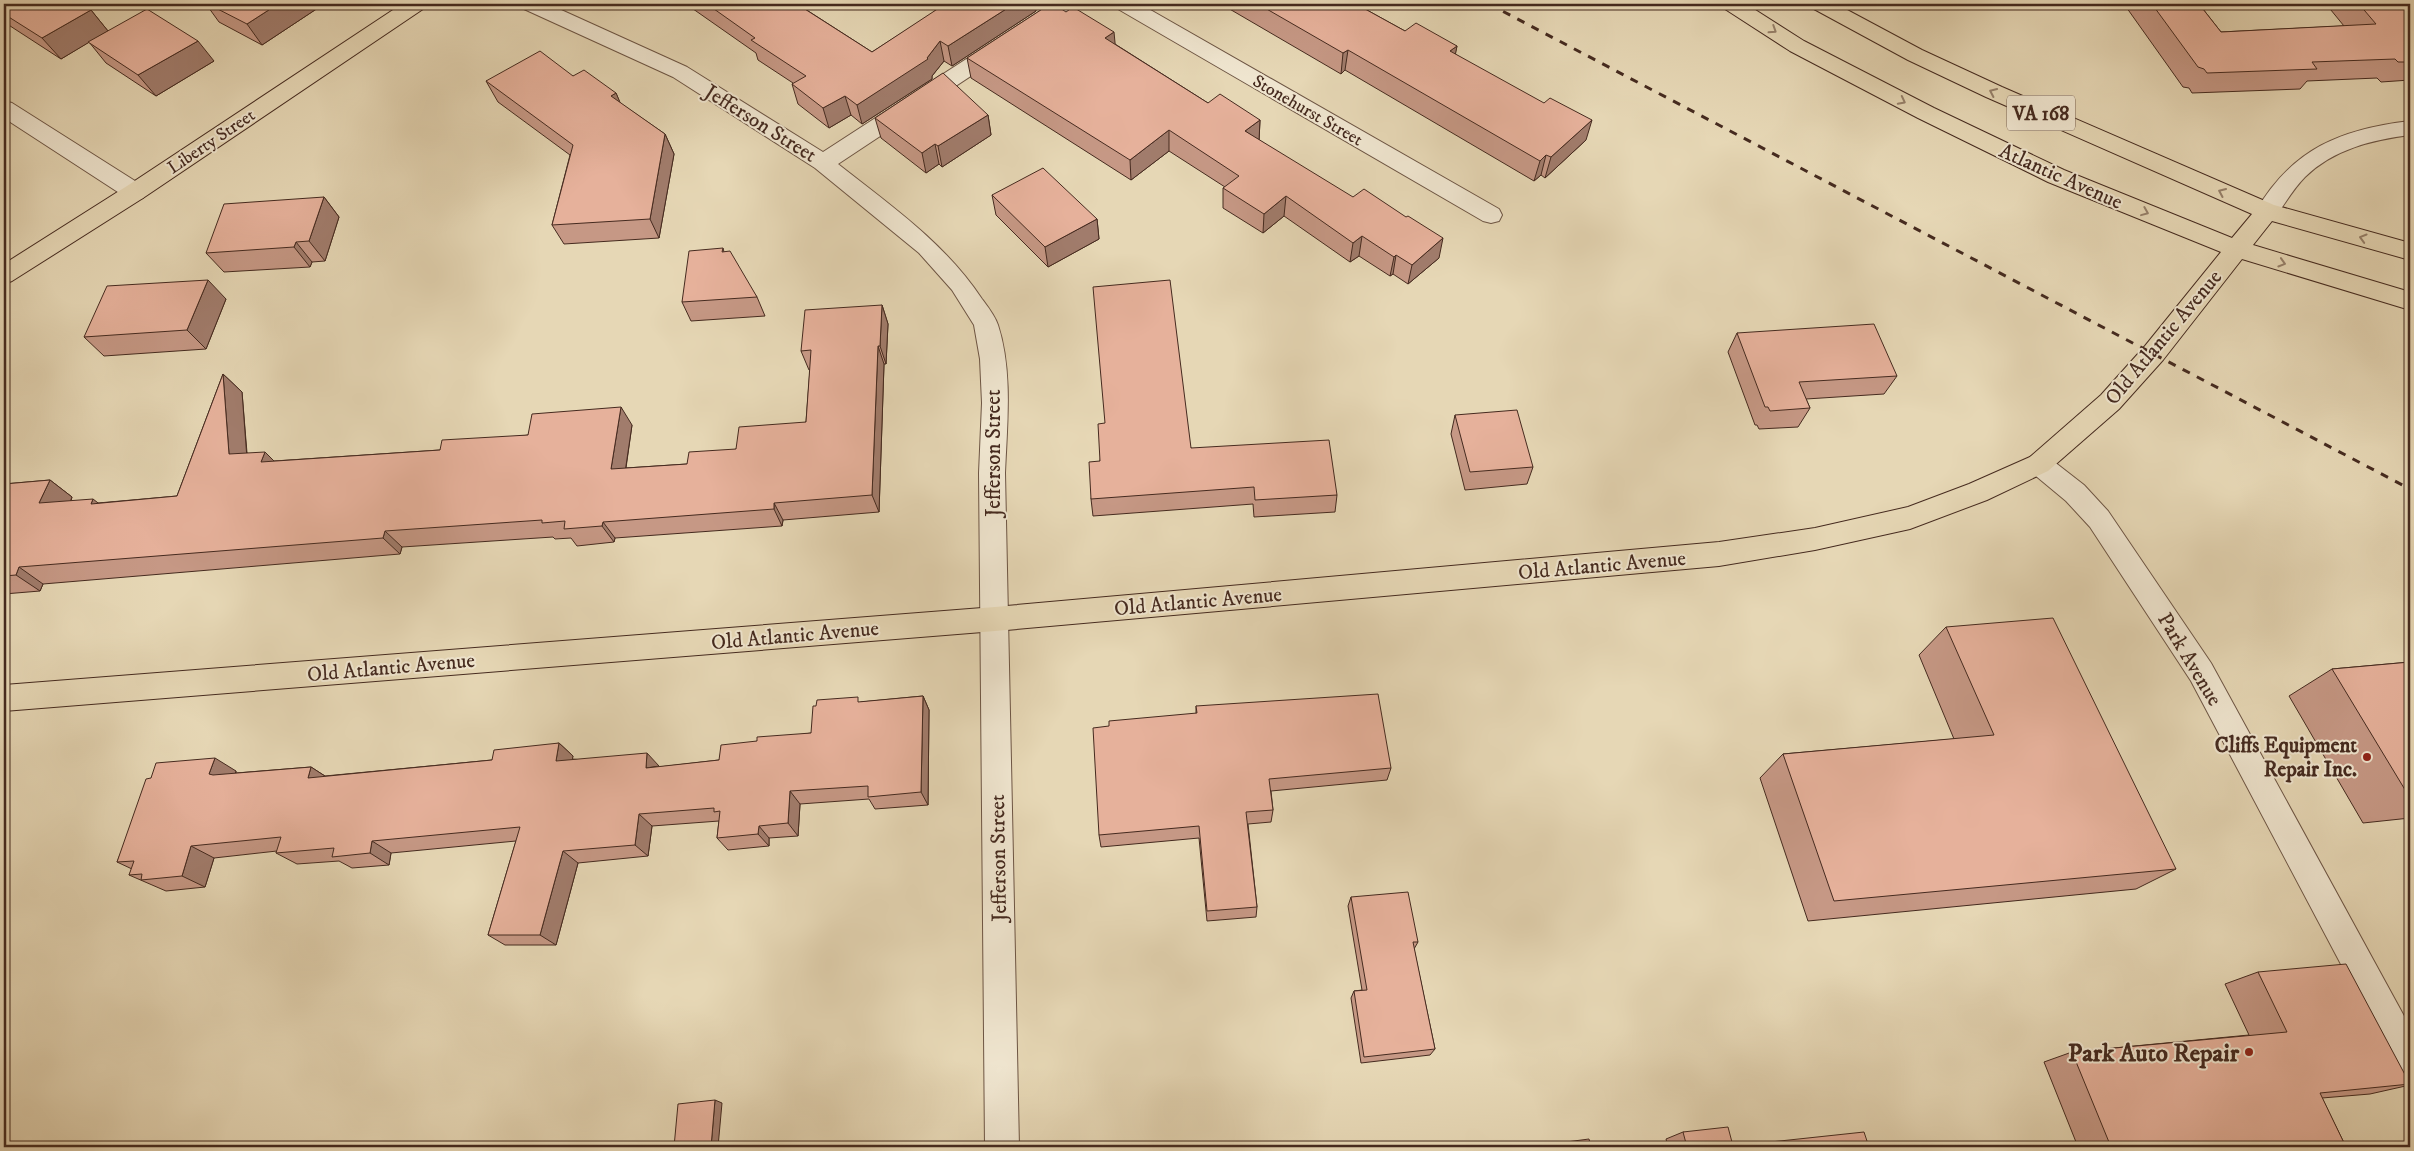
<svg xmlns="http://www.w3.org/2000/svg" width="2414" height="1151" font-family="'IM FELL DW Pica',serif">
	<rect width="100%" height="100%" fill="#e6d7b5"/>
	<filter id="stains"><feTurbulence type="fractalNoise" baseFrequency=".004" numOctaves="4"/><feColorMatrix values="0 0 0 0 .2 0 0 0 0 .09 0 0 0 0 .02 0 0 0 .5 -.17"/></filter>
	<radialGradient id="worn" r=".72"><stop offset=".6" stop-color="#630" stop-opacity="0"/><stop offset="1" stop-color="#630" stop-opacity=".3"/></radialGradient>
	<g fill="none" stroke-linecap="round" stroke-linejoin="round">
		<!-- minor casing -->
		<g stroke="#6d5544" stroke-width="2">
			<path id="minor" d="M521 4H548L687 67 823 152 1051 4H1075L1072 9 838 164C890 205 945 243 982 299 988 307 995 316 998 325 1013 371 1007 425 1005 473L1019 1147H985L979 473 982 403 980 359 974 325 952 290 919 253 815 168 673 77 524 9Z
				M1115 4H1140L1499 209 1502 215 1499 221 1491 223 1483 221 1118 9Z
				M4 101 12 103 143 186 146 192 143 198 135 200 127 198 4 118Z
				M2410 121V135C2372 140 2334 149 2305 177 2293 189 2285 204 2275 217L2267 219 2259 217 2256 211C2292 149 2341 129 2410 121Z
				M2039 453 2048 457 2084 485 2108 511 2211 663 2410 1027V1077L2398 1072 2191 681 2090 527 2066 501 2030 471 2026 464 2030 457Z"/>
		</g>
		<!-- major casing -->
		<g stroke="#452a1f" stroke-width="2">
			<path id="major" d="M402 4H426L423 9 143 198 12 281 4 284V264L127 186Z
				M1722 4H1746L1804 41 1934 108 2064 170 2232 238 2252 214 1986 97 1908 60 1814 9 1811 4H1836L1922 50 2002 87 2274 205 2410 243V260L2272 221 2253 245 2410 292V310L2242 259 2163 360 2119 409 2048 471 1987 500 1910 529 1815 550 1719 566 995 631 4 711V685L995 607 1719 542 1815 528 1908 507 1969 484 2030 457 2101 395 2145 346 2221 252 2048 182 1918 118 1790 51 1725 9Z"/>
		</g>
		<!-- minor -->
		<use href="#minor" fill="#efe5cf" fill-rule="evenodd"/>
		<!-- major -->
		<use href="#major" fill="#e6d7b5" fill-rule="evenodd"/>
		<!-- rail -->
		<path stroke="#452a1f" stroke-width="3" stroke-dasharray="8 8" stroke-linecap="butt" d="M1489 4 2410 489"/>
	</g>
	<!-- wall -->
	<path fill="#c69885" stroke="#452a1f" d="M4 4 91 10 108 31 214 61 156 96 106 63 89 42 61 59 4 22Z
		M206 4H324L262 45 219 22Z
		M686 4H801L802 7 872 52 936 11 926 4H1035L1036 11 952 66 944 61 932 76V79L862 124 851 115 829 128 798 104 792 84 793 83 758 60 756 53Z
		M1221 4H1356L1405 31 1457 46 1455 54 1586 140 1545 178 1541 175 1534 181 1345 70 1341 74Z
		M2124 4H2199L2221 32 2344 26 2326 4H2410V80L2381 82 2377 78 2307 81 2300 89 2192 93 2189 88 2183 87Z
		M1115 44 1208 103 1260 120 1259 140 1439 258 1408 284 1393 274 1390 276 1359 256 1350 262 1284 216 1263 233 1223 208V188L1225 187 1169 151 1131 180 971 78 967 58Z
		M573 76 616 93 620 103 665 134 674 154 659 238 564 244 552 225 570 155 498 102 486 81Z
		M988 115 991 135 942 167 939 164 926 173 881 138 875 118Z
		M992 195 1097 219 1099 239 1048 267 996 215Z
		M324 197 339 217 325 261 312 262 310 267 224 272 206 253Z
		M723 248 724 252 757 297 765 316 691 321 682 302Z
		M226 299 206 349 104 356 84 337Z
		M882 305 888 324 886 364H884L879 512 783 520 782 526 615 538 614 542 577 546 571 538 555 539 553 537 402 547 400 554 43 584 40 591 4 594V484L50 480 72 497 71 501 98 503 177 496 223 374 242 392 247 453 274 461 440 450 528 435 632 425 626 468 687 464 736 449 806 422 810 369 809 370 801 351Z
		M1737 333 1897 376 1884 394 1806 399 1810 408 1798 427 1759 429 1757 425H1755L1728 352Z
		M1455 415 1533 467 1527 484 1465 490 1451 434Z
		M1105 423 1191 448 1337 495 1335 512 1254 517 1253 504 1093 516 1091 499 1100 461Z
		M1946 627 2176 869 2136 889 1808 921 1760 778 1783 754 1954 739 1919 655Z
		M2410 662V818L2363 823 2289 696 2332 669Z
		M923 696 929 710 928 805 875 809 869 799 800 804 798 836 769 838V846L728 850 717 838 719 821 652 826 648 856 578 863 556 945H505L488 935 516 841 391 853 389 865 352 868 339 861 297 864 276 853 277 851 214 858 205 887 166 891 129 875 132 869 117 862 151 778 236 771V773L311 767 325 776 492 760 559 743 573 756 572 759 659 767 719 760 757 741 811 733 861 702Z
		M1196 706 1391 768 1387 780 1271 791 1273 810 1271 822 1248 824 1257 907 1256 917 1207 921 1199 838 1101 847 1099 835 1196 713Z
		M1351 897 1418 942 1414 949 1435 1049 1430 1055 1361 1063 1351 998 1354 991 1362 990 1348 906Z
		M2258 972 2410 1085 2370 1094 2322 1098 2346 1147H2078L2044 1062 2072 1052 2249 1035 2225 984Z
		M1683 1132 1733 1146 1869 1147H1668L1666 1139Z"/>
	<!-- shaded-wall -->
	<path fill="#a17c6c" stroke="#452a1f" d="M278 4H324L262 45 247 24Z
		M1014 4H1035L1036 11 952 66 948 46Z
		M91 10 108 31 61 59 42 38Z
		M1114 32 1116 53 1105 38Z
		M198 41 214 61 156 96 138 75Z
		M940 41 944 61 932 76V79L862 124 857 105 927 58Z
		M1457 46 1453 67 1450 51Z
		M1348 50 1345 70 1341 74 1343 53Z
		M616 93 625 114 611 96Z
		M845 96 851 115 829 128 823 108Z
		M988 115 991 135 942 167 938 146Z
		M1260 120 1259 141 1245 131Z
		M1592 120 1586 140 1545 178 1551 157Z
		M1169 130V151L1131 180 1130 160Z
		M665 134 674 154 659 238 650 219Z
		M935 144 939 164 926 173 922 153Z
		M1546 155 1541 175 1534 181 1540 161Z
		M1286 196 1284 216 1263 233 1264 214Z
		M324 197 339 217 325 261 309 241Z
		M1097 219 1099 239 1048 267 1045 247Z
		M1362 236 1359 256 1350 262 1353 243Z
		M1443 238 1439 258 1408 284 1412 265Z
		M296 242 312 262 310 267 294 247Z
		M1396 255 1393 274 1390 276 1394 257Z
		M208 280 226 299 206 349 187 330Z
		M882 305 888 324 886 364 880 346Z
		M878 346 884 364 879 512 872 495Z
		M223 374 242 392 248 472 229 454Z
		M621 407 632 425 623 486 611 469Z
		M265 452 283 470 261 462Z
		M50 480 72 497 63 520 39 503Z
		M93 499 115 516 91 504Z
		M774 503 783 520 782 526 774 509Z
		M603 522 615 538 614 542 602 526Z
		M385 531 402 547 400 554 383 538Z
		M19 567 43 584 40 591 16 575Z
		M923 696 929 710 928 805 921 792Z
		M559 743 573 756 570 774 556 761Z
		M647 753 659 766 646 768Z
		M215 758 236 771 231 787 209 774Z
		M311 767 331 780 308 778Z
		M790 791 800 804 798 836 788 823Z
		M639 814 652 826 648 856 635 845Z
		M759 826 769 838V846L758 834Z
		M372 841 391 853 389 865 370 853Z
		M191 846 214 858 205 887 182 876Z
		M563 851 578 863 556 945 540 935Z
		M715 1100 722 1103 718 1147H711Z"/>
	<!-- building -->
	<path fill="#e6b19b" stroke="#452a1f" d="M4 4H80L91 10 42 38 4 14Z
		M208 4H278L247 24Z
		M707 4H797L872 52 942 6 940 5 943 4H1014L948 46 940 41 927 58 928 59 857 105 845 96 823 108 792 84 806 76 751 40 755 38Z
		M1050 4H1054L1066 12 1073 7 1114 32 1105 38 1208 103 1220 94 1260 120 1245 131 1353 197 1364 189 1406 217 1408 216 1443 238 1412 265 1396 255 1394 257 1362 236 1353 243 1286 196 1264 214 1223 188 1239 176 1169 130 1130 160 967 58Z
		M1258 4H1356L1405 31 1416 23 1457 46 1450 51 1544 103 1550 98 1592 120 1551 157 1546 155 1540 161 1348 50 1343 53Z
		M2152 4H2199L2221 32 2376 24 2359 4H2410V62H2398L2395 59 2312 62 2317 69 2207 73 2204 69 2198 67Z
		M147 9 198 41 138 75 88 42Z
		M540 51 573 76 584 70 616 93 611 96 665 134 650 219 552 225 573 145 486 81Z
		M943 73 988 115 938 146 935 144 922 153 875 118Z
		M1043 168 1097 219 1045 247 992 195Z
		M324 197 309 241 296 242 294 247 206 253 224 204Z
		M723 248 722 252 730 251 757 297 682 302 689 251Z
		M208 280 187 330 84 337 107 286Z
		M1170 280 1191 448 1329 440 1337 495 1255 500 1254 487 1091 499 1089 462 1100 461 1098 424 1105 423 1093 287Z
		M882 305 880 346H878L872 495 774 503V509L603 522 602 526 564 529 565 521 542 523V520L385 531 383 538 19 567 16 575 4 576V484L50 480 39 503 93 499 91 504 177 496 223 374 229 454 265 452 261 462 440 450 442 440 528 435 532 414 621 407 611 469 687 464 689 452 736 449 739 427 806 422 811 350 801 351 805 310Z
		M1874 324 1897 376 1799 382 1810 408 1770 411 1768 407H1765L1737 333Z
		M1517 410 1533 467 1470 472 1455 415Z
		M2053 618 2176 869 1834 901 1783 754 1994 735 1946 627Z
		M2410 662V798L2332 669Z
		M1378 694 1391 768 1269 779 1273 810 1246 812 1257 907 1207 911 1199 826 1099 835 1093 728 1109 726V721L1197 713 1196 706Z
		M923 696 921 792 868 797V786L790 791 788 823 759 826 758 834 717 838 720 811 714 812V808L639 814 635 845 563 851 540 935H488L520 827 372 841 370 853 332 857 334 848 276 853 281 837 191 846 182 876 141 880 142 874 129 875 134 861 117 862 146 779 151 778 156 763 215 758 209 774 213 775 311 767 308 778 492 760 494 750 559 743 556 761 647 753 646 768 719 760 721 745 757 741V737L811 733 813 706H816L817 700 858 697V702Z
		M1408 892 1418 942H1413L1435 1049 1364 1057 1354 991 1367 990 1351 897Z
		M2346 964 2410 1084 2320 1093 2346 1147H2111L2072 1052 2287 1032 2258 972Z
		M715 1100 711 1147H674L678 1104Z
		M1728 1127 1733 1146 1864 1132 1869 1147H1687L1683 1132Z
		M1589 1139 1591 1147H1536V1146Z"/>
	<!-- one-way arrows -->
	<defs><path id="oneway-chevron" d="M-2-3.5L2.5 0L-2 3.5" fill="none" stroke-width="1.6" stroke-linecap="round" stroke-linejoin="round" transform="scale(1.25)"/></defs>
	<g stroke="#96806a">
		<use href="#oneway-chevron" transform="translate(1773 30) rotate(33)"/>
		<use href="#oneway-chevron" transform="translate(1993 92) rotate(-155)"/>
		<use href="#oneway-chevron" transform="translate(1902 101) rotate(27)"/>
		<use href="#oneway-chevron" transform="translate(2222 192) rotate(-156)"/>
		<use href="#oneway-chevron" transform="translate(2145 212) rotate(22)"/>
		<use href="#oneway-chevron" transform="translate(2363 238) rotate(-164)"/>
		<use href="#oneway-chevron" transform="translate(2282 263) rotate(17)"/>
	</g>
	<!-- markers -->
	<g fill="#8f2418" stroke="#efe5cf" stroke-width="2">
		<circle cx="2367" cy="757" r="5"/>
		<circle cx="2249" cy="1052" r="5"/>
	</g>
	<g text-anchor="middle" stroke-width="4" stroke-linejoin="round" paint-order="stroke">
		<!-- far-street labels -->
		<g font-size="18" fill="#452a1f" stroke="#efe5cf">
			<text transform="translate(1308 110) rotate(30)" y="6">Stonehurst Street</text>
			<text transform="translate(211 141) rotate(-34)" y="6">Liberty Street</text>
		</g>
		<!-- shield labels -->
		<rect fill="#efe5cf" stroke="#786254" stroke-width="1" x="2007" y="95.5" width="68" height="35" rx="4"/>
		<g font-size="20" font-weight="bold" fill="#452a1f">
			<text x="2041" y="120">VA 168</text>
		</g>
		<!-- street labels -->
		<g font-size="21" fill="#452a1f" stroke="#efe5cf">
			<text transform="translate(761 123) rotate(32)" y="7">Jefferson Street</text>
			<text transform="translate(2061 176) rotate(24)" y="7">Atlantic Avenue</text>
			<text transform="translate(2163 337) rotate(-50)" y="7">Old Atlantic Avenue</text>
			<text transform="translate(993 453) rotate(-90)" y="7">Jefferson Street</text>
			<text transform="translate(1602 565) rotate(-5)" y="7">Old Atlantic Avenue</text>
			<text transform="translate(1198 601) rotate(-5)" y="7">Old Atlantic Avenue</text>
			<text transform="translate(795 635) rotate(-5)" y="7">Old Atlantic Avenue</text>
			<text transform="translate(2190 659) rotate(59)" y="7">Park Avenue</text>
			<text transform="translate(391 667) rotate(-5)" y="7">Old Atlantic Avenue</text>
			<text transform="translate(998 858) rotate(-91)" y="7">Jefferson Street</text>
		</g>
		<!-- poi labels -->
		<g font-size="21" font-weight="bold" fill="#452a1f" stroke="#efe5cf" text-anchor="end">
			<text x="2357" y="752">Cliffs Equipment<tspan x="2357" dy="24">Repair Inc.</tspan></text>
		</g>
		<!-- near-poi labels -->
		<g font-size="25" font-weight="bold" fill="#452a1f" stroke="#efe5cf" text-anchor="end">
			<text x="2239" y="1061">Park Auto Repair</text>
		</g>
	</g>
	<!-- margin -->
	<rect width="2414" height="1151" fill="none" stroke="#e6d7b5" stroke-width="20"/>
	<rect x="5" y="5" width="2404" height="1141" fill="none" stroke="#452a1f" stroke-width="2.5"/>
	<rect x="10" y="10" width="2394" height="1131" fill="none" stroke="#452a1f"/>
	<rect width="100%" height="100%" filter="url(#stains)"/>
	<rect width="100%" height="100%" fill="url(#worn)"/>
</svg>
